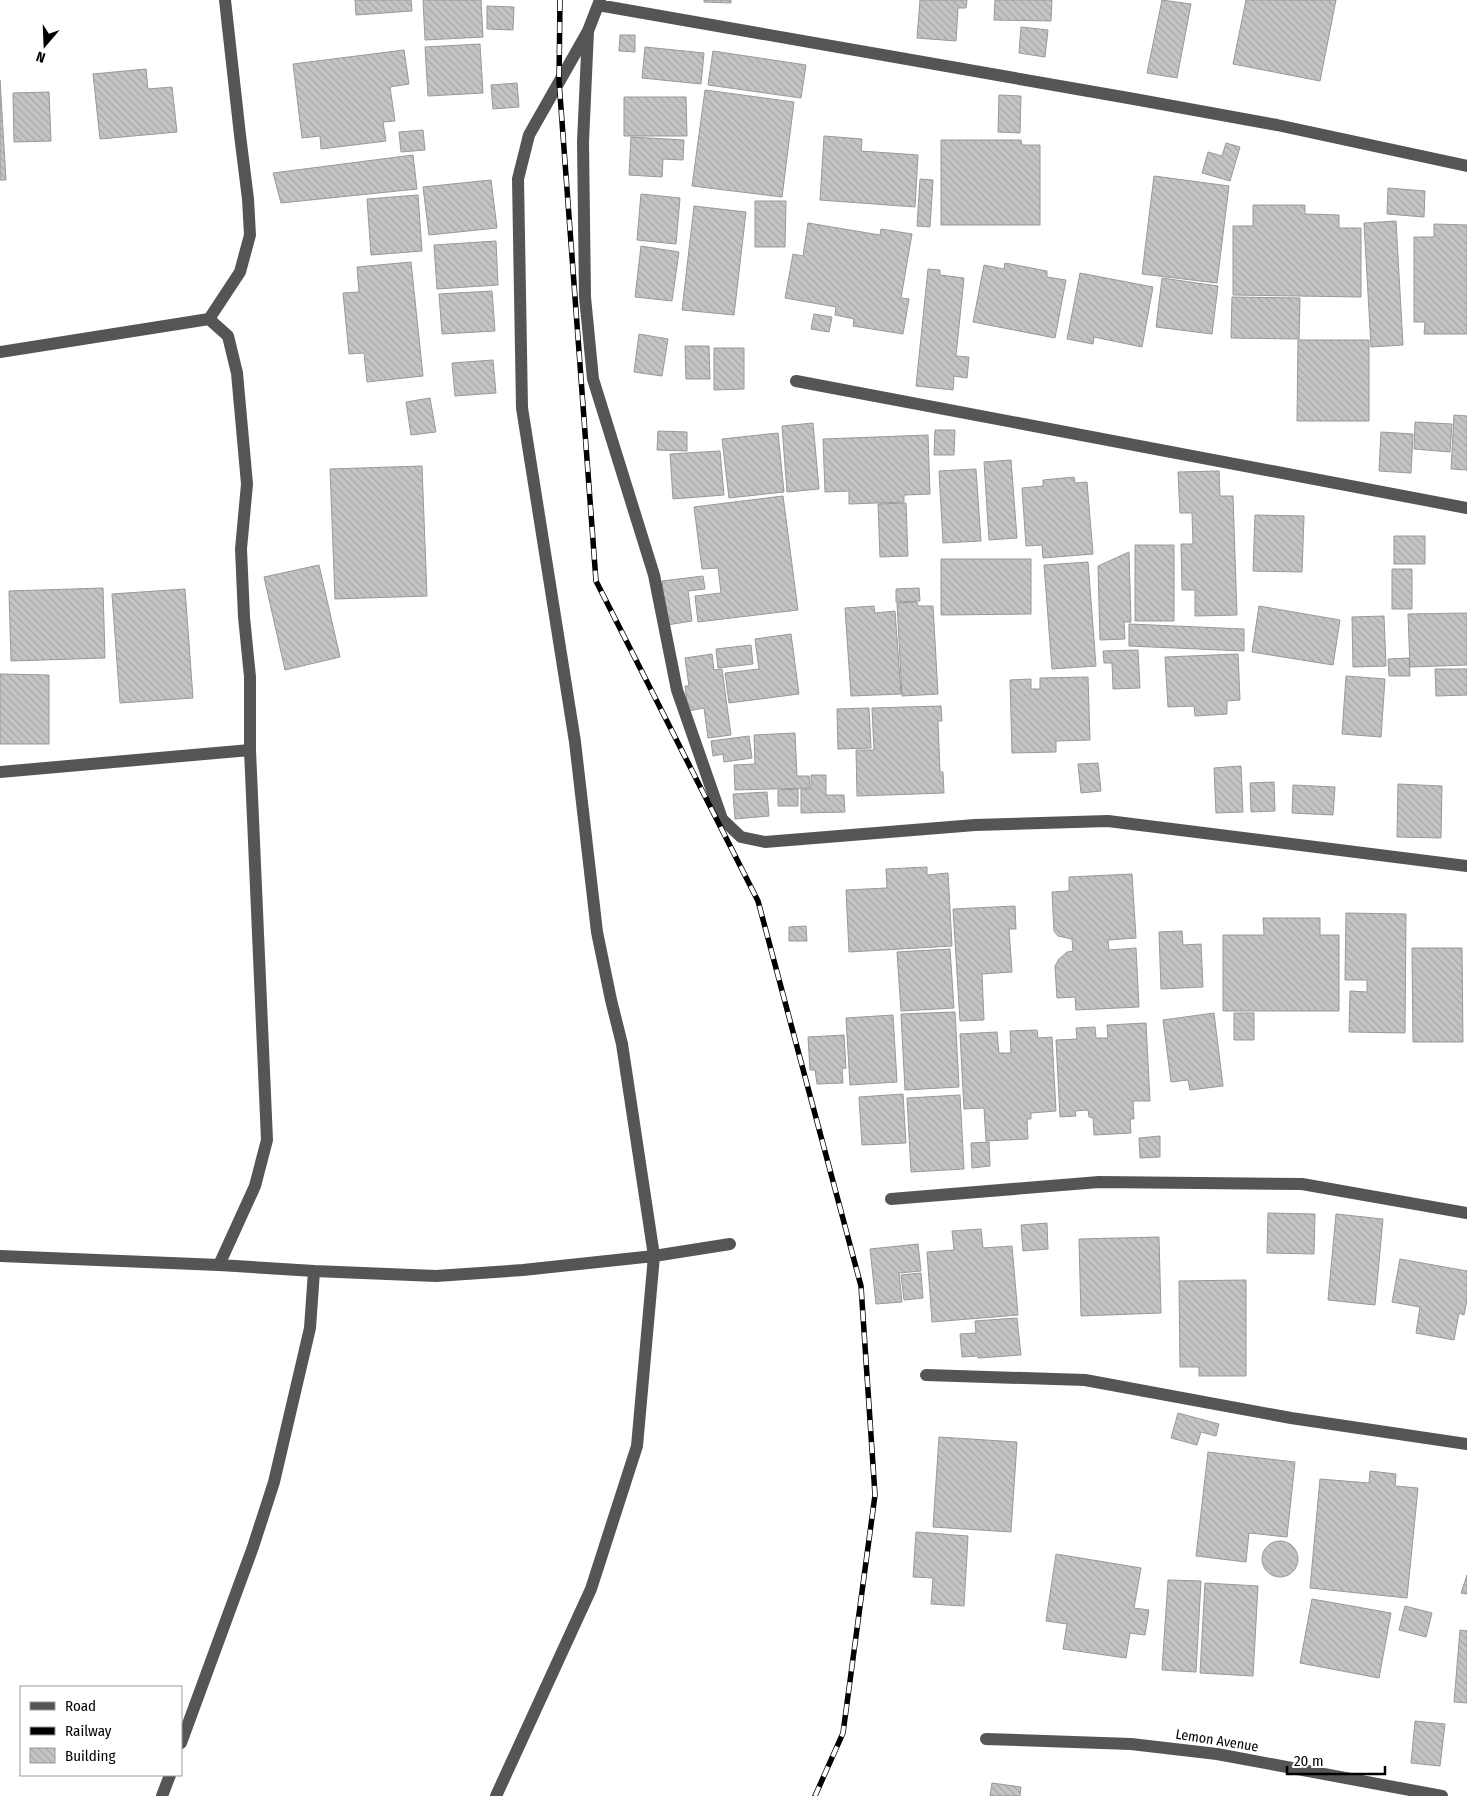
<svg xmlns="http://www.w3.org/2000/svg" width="1467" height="1796" font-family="'Fira Sans Condensed',sans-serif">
	<defs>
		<pattern id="building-back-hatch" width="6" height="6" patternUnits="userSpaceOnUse" patternTransform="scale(1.25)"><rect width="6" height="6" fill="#c4c4c4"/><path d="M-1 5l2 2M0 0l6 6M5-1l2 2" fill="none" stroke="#a7a7a7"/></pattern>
	</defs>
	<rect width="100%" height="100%" fill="#fff"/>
	<!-- building -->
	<path fill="url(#building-back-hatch)" stroke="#999" d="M355 0H411L412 11 356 15Z
		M423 0H481L483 37 425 40Z
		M704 0H731V3L704 2Z
		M920 0H967L966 8H958L956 41 917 38Z
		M995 0H1052L1051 21 994 20Z
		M1162 0 1191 4 1177 78 1147 73Z
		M1246 0H1336L1320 81 1233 64Z
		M487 6 514 7 513 30 487 29Z
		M1021 27 1048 30 1045 57 1019 53Z
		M620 35H635V52L619 51Z
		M480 44 483 93 428 96 425 47Z
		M645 47 704 53 701 84 642 78Z
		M404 50 409 84 390 87 395 121 383 122 386 141 321 149 320 136 302 138 293 64Z
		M713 51 806 65 801 98 708 85Z
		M146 69 148 89 172 87 177 132 100 139 93 74Z
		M0 80 6 180H0Z
		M517 83 519 107 493 109 491 85Z
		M705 90 794 102 782 197 692 186Z
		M49 92 51 141 14 142 13 93Z
		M999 95 1021 96 1020 133 998 132Z
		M624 97H686L687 136H624Z
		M423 130 425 150 401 152 399 132Z
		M824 136 862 139 861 151 918 155 915 207 820 200Z
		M631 137 684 140 683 160 663 159 662 177 629 175Z
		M941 140H1021L1022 145H1040V225H941Z
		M1226 143 1240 147 1230 181 1202 173 1208 152 1222 156Z
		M413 155 417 189 281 203 273 173Z
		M1154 176 1229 186 1217 283 1142 274Z
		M920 179 933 180 930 227 917 226Z
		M491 180 497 228 429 235 423 187Z
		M1388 188 1425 191 1424 217 1387 214Z
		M641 194 680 198 676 244 637 240Z
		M418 195 422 251 371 255 367 199Z
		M755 201H786L785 247H755Z
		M1253 205H1305V214L1339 215V228H1361V297L1233 295V226H1253Z
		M694 206 746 212 734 315 682 310Z
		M1396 221 1403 345 1371 347 1364 223Z
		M808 223 880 235 881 229 912 234 901 298 909 299 903 334 853 326 854 319 835 315 836 307 785 298 793 254 803 256Z
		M1434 224 1467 225V334H1424L1425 322H1414V237H1434Z
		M496 241 498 285 437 289 434 245Z
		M641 246 679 252 672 301 635 297Z
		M411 262 423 376 367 382 364 353 349 354 343 293 359 292 357 267Z
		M1005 263 1047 271V277L1066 280 1055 338 973 322 984 265 1004 269Z
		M928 269 940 270V275L964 278 956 356 969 357 967 378 954 376 953 390 916 386Z
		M1080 273 1153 287 1142 347 1094 337 1093 344 1067 339Z
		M1162 278 1218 286 1212 334 1156 327Z
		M492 291 495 331 442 334 439 294Z
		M1232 297 1300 298 1299 339 1231 338Z
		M814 314 832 317 829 332 811 329Z
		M639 334 668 339 662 376 634 372Z
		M1298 340H1369V421H1297Z
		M685 346H709L710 379H686Z
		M714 348H744V389L714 390Z
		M493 360 496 393 455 396 452 363Z
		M430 398 436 432 411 435 406 402Z
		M1454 415 1467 416V470L1451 469Z
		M1415 422 1452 424 1450 452 1414 449Z
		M813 423 819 489 787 492 782 426Z
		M935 430H955L954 455H934Z
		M658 431 687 432V451L657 450Z
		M1381 432 1413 434 1411 473 1379 471Z
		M778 433 784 492 729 498 722 439Z
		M928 435 930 494 904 495V502L849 504V491L825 492 823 439Z
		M720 451 724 495 673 499 670 454Z
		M1011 460 1017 538 989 540 984 462Z
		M422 466 427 596 335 599 330 469Z
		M976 469 981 541 943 543 939 471Z
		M1219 471 1220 496H1233L1237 615 1195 616V590H1182L1181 544H1193L1192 513H1180L1178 472Z
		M1074 477 1075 483 1087 482 1093 554 1043 558 1042 545 1026 546 1022 488 1043 486V480Z
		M783 496 798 610 698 622 695 596 721 593 718 568 702 569 694 507Z
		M906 503 908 556 880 557 878 504Z
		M1255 515 1304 516 1302 572 1253 571Z
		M1394 536H1425V564H1394Z
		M1135 545H1174V621H1135Z
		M1129 552 1131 622H1124L1125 639 1100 640 1098 566Z
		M941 559H1031V614L941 615Z
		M1088 562 1096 666 1052 669 1044 565Z
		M319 565 340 657 285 670 264 577Z
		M1392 569H1412V609H1392Z
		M703 576 705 589 688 591 692 621 667 625 662 581Z
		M103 588 105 658 11 661 9 591Z
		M919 588 920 601 896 602V589Z
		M185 589 193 698 120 703 112 594Z
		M917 602 918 606H933L938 694 902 696 897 603Z
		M874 606 875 613 895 611 901 694 851 696 845 608Z
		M1259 606 1340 620 1333 665 1252 652Z
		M1467 613V665L1410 667 1408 614Z
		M1384 616 1386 666 1353 667 1352 617Z
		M1129 624 1244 629V651L1129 646Z
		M791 634 799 694 729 703 725 673 759 669 755 639Z
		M751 645 753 664 718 668 716 649Z
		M1138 650 1140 688 1113 689 1112 663H1104L1103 651Z
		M712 654 714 670 722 669 731 735 708 738 704 708 688 711 685 686H689L685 658Z
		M1238 654 1240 700 1227 701V714L1195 716 1194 706 1168 707 1165 657Z
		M1409 658 1410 676H1389L1388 659Z
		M1435 669H1467V695L1436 696Z
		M0 674 49 675V744H0Z
		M1346 676 1385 679 1381 737 1342 734Z
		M1088 677 1090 740 1056 741V752L1012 753 1010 680 1031 679V689H1040V678Z
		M941 706 942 721H938L940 772H943L944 793 857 796 856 750H874L872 708Z
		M869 708 871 748 838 749 837 709Z
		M795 733 797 776H809L810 788 735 790 734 765 755 764 754 735Z
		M749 736 752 758 724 762 723 754 713 756 711 741Z
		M1098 763 1101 791 1081 793 1078 764Z
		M1241 766 1243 812 1216 813 1214 768Z
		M811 775H826V795H844L845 812 801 813V789H811Z
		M1274 782 1275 811 1251 812 1250 783Z
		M1398 784 1442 786 1441 838 1397 837Z
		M1293 785 1335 787 1333 815 1292 813Z
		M798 789V806H778V790Z
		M767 792 769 816 735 819 733 794Z
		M927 867V875L948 873 952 946 849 952 846 890 887 888 886 869Z
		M1132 874 1136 938 1108 940 1109 950 1136 948 1139 1007 1076 1010 1075 997 1057 998 1055 966 1059 959 1067 952 1073 951 1072 939 1058 936 1054 931 1052 892 1069 891V877Z
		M1015 906 1016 929H1009L1012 972 982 974 984 1020 960 1021 953 909Z
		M1346 913 1406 914 1405 1033 1349 1032 1350 991 1367 992V980H1345Z
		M1263 918H1320V935H1339V1011H1223V935H1264Z
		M806 926 807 941H789V927Z
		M1182 931 1183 945 1201 944 1203 987 1161 989 1159 932Z
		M1412 948H1462L1463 1042H1413Z
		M950 949 954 1008 901 1011 897 952Z
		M955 1012 959 1087 905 1090 901 1014Z
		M1214 1013 1223 1086 1190 1090 1188 1080 1171 1082 1163 1020Z
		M1234 1013H1254V1040H1234Z
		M893 1015 897 1082 850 1085 846 1018Z
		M1146 1023 1150 1101H1133L1134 1119H1130L1131 1133 1094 1135 1093 1118 1089 1117 1088 1110 1075 1111 1076 1116 1060 1117 1056 1040 1077 1039 1076 1028 1095 1027 1096 1038H1108L1107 1025Z
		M1037 1030 1038 1038 1052 1037 1056 1111 1031 1113V1119H1027L1028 1139 986 1141 984 1108 964 1109 960 1034 997 1032 999 1053H1011L1010 1031Z
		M844 1035 846 1068 842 1069 843 1083 817 1084 815 1070H810L808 1037Z
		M903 1094 906 1143 862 1145 859 1097Z
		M960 1095 964 1169 911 1172 907 1098Z
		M1160 1136V1157L1140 1158 1139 1138Z
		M989 1142 990 1166 972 1168 971 1143Z
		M1268 1213 1315 1214 1314 1254 1267 1253Z
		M1336 1214 1383 1219 1375 1305 1328 1300Z
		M1047 1223 1048 1249 1023 1251 1021 1225Z
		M981 1229 983 1248 1012 1246 1018 1315 932 1322 927 1252 954 1250 952 1231Z
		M1159 1237 1161 1313 1081 1316 1079 1239Z
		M918 1244 921 1271 899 1273 902 1302 876 1304 870 1249Z
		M1400 1259 1467 1271V1300L1464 1315 1459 1313 1454 1340 1416 1333 1420 1307 1392 1302Z
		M921 1273 923 1298 904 1300 901 1275Z
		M1246 1280V1376H1199V1367H1180L1179 1281Z
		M1017 1318 1021 1355 978 1358V1356L962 1357 960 1334 976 1333 975 1321Z
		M1178 1413 1219 1424 1216 1436 1201 1432 1197 1445 1171 1438Z
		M939 1437 1017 1442 1011 1532 933 1527Z
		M1208 1452 1295 1462 1287 1537 1249 1533 1246 1562 1196 1556Z
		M1370 1471 1396 1474 1395 1486 1418 1488 1407 1598 1310 1588 1320 1479 1369 1483Z
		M916 1532 968 1536 964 1606 931 1604 933 1578 913 1577Z
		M1262 1559a18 18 0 1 1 36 0a18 18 0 1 1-36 0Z
		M1056 1554 1141 1568 1134 1608 1149 1610 1145 1635 1130 1633 1126 1658 1063 1649 1067 1624 1046 1621Z
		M1467 1575V1594L1461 1593Z
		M1168 1580 1201 1581 1196 1672 1162 1670Z
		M1205 1583 1258 1586 1253 1676 1200 1673Z
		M1312 1599 1391 1613 1379 1678 1300 1663Z
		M1405 1606 1432 1613 1426 1637 1399 1630Z
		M1460 1630 1467 1631V1703L1454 1702Z
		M1415 1721 1445 1724 1440 1766 1411 1763Z
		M992 1783 1021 1787 1020 1796H990Z"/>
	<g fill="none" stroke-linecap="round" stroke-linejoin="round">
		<!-- minor -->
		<path stroke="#555" stroke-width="12" d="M600 0 588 31 583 142 585 297 593 379 654 575 677 690 722 819 741 837 765 842 975 825 1108 821 1467 866
			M598 5 1134 99 1277 125 1467 166
			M0 352 209 319
			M796 381 1467 508
			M0 772 250 750
			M891 1199 1099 1182 1302 1184 1467 1213
			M0 1256 219 1265 314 1271 436 1276 523 1270 654 1256 730 1244
			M219 1265 255 1186 267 1140 250 750V677L244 617 241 549 247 484 237 373 228 336 209 319 240 272 250 235 248 199 240 135 225 0
			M926 1375 1085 1380 1291 1418 1467 1444
			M986 1739 1131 1744 1217 1754 1442 1796
			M181 1743 253 1547 274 1482 310 1328 314 1271
			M162 1796 170 1775
			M496 1796 591 1589 637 1446 654 1256 622 1044 611 1000 597 932 575 742 522 408 518 179 529 135 588 31"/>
		<!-- rail casing -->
		<g stroke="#000" stroke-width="5.5">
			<path id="rail" d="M560 0 559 81 596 581 758 901 861 1286 875 1495 843 1733 815 1796"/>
		</g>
		<!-- rail -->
		<use href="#rail" stroke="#fff" stroke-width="4" stroke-dasharray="11" stroke-linecap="butt"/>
	</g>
	<g text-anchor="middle" stroke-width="5" stroke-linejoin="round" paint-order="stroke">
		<!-- street labels -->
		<g font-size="14" fill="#000" stroke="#fff">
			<text transform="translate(1217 1740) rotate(9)" y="5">Lemon Avenue</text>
		</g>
	</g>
	<!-- legend -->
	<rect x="20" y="1686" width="162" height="90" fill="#ffffff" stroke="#999999"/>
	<rect x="30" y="1702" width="25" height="8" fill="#555555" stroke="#999999"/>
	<text x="65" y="1711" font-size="15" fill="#000000">Road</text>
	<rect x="30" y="1727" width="25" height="8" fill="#000000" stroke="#999999"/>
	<text x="65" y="1736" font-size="15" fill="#000000">Railway</text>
	<rect x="30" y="1748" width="25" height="15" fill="url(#building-back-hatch)" stroke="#999999"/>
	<text x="65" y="1761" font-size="15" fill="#000000">Building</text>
	<!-- north arrow -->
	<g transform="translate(45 45) rotate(199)" stroke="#ffffff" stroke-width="4" paint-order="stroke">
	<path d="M0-4L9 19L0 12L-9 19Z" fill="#000000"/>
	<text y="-8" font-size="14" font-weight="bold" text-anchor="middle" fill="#000000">N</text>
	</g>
	<!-- scale -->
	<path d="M1287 1766v8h98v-8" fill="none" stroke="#000000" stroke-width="2.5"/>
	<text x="1294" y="1766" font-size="15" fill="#000000" stroke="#ffffff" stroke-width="4" paint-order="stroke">20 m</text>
</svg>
